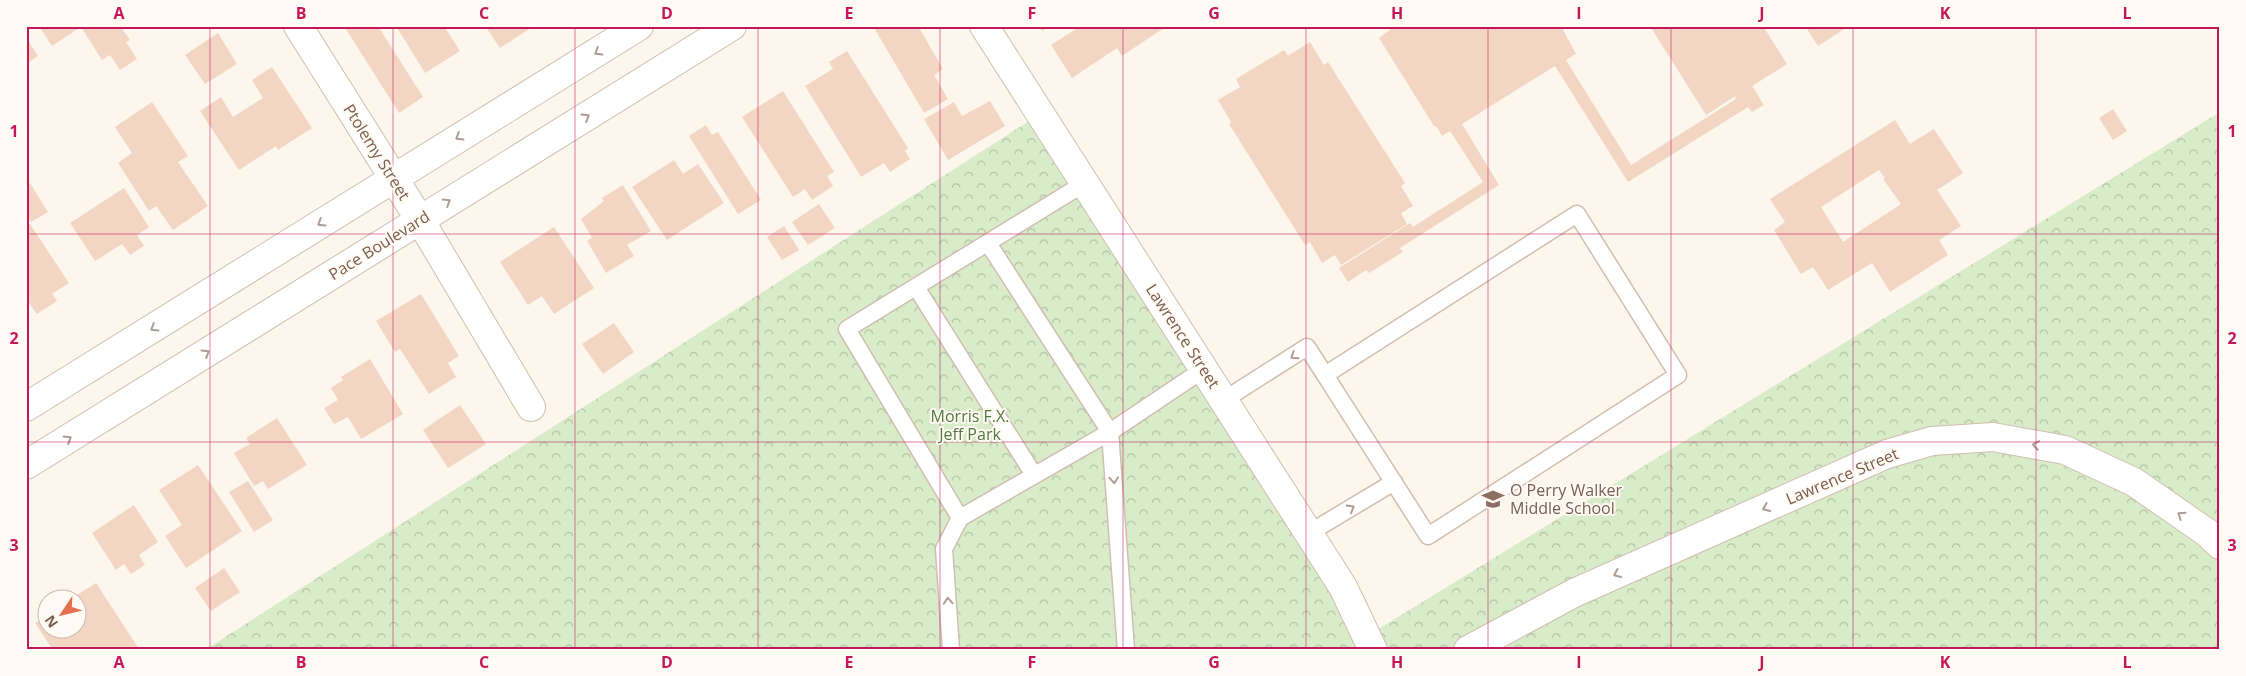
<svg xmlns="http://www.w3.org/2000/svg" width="2246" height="676" font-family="'Open Sans',sans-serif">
	<defs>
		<pattern id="park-crowns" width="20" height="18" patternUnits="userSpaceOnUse" patternTransform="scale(1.25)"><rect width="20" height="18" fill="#d8ecc9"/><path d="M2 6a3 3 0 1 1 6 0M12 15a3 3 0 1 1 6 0" fill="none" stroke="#b4c2a5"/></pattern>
	</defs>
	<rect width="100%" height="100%" fill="#fdf6ec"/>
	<!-- park -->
	<path fill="url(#park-crowns)" d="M2220 112V650H205L1040 114 1367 636Z"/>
	<!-- building -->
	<path fill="#f3d5c3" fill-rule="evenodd" d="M39 26H120L130 40 126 42 137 59 120 70 110 55 102 60 81 27 52 46Z
		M344 26H378L423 97 399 113Z
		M396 26H444L460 51 425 73Z
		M485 26H534L500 48Z
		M873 26H918L943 69 934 75 948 99 924 113Z
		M1039 26H1050L1042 31Z
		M1074 26H1167L1122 56 1117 48 1072 78 1051 45 1076 29Z
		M1395 26H1561L1576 54 1566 60 1631 165 1736 99 1735 96 1706 115 1650 26H1763L1787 64 1752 86 1764 105 1752 112 1748 107 1628 182 1555 66 1462 124 1499 185 1400 248 1403 252 1369 273 1366 270 1348 282 1339 268 1410 223 1413 227 1483 182 1450 131 1442 136 1436 126H1434L1379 38Z
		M1805 26H1849L1818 46Z
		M218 33 237 64 205 84 185 55Z
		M26 37 38 56 26 64Z
		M1310 42 1324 65 1328 62 1405 183 1401 186 1413 206 1401 213 1407 224 1341 265 1335 255 1322 263 1310 242 1305 245 1229 124 1231 122 1218 100 1240 87 1236 79 1284 50 1288 56Z
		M847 51 908 148 905 151 910 159 890 172 884 163 861 177 805 86 833 69 829 62Z
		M272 67 312 128 278 150 276 146 239 170 200 111 221 97 233 117 263 98 252 80Z
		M783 91 834 172 827 176 833 186 812 200 805 189 793 197 742 117Z
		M990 101 1005 126 948 160 924 119 954 102 962 116Z
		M152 102 188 156 178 162 208 206 173 230 156 206 149 211 118 163 132 153 115 127Z
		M2113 109 2127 131 2113 140 2099 118Z
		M1895 120 1910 144 1934 129 1963 173 1937 190 1961 226 1939 240 1948 255 1890 292 1872 263 1828 290 1813 267 1801 274 1774 230 1785 222 1770 199ZM1879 170 1885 178 1883 179 1901 204 1843 242 1821 207Z
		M706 125 712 135 718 132 761 200 738 214 689 136Z
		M674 160 683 174 698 164 724 203 667 240 632 187Z
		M30 183 48 212 31 222 26 215V185Z
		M623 185 651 231 627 245 634 256 606 273 587 241 592 238 581 219 604 201 602 198Z
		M124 188 149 227 137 235 144 246 130 255 122 244 95 261 70 223Z
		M819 204 835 228 808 245 792 222Z
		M30 224 69 283 52 294 57 301 37 314 26 299V226Z
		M784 226 799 250 782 260 767 237Z
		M554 227 594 288 554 314 542 296 528 305 500 262Z
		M421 294 459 356 448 363 456 377 429 394 400 349 395 352 376 321Z
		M614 323 634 352 603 374 582 344Z
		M370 359 403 414 361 439 348 417 334 424 324 408 338 400 331 388 343 380 341 377Z
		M460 405 486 444 448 468 423 430Z
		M277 418 307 465 268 489 263 481 254 486 234 453 250 444 246 438Z
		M198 465 242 531 186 568 165 536 182 525 159 490Z
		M248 481 273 520 254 532 229 492Z
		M134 505 158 542 139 555 145 565 131 574 124 564 116 570 92 533Z
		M224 568 240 592 211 611 195 588Z
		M96 583 139 649 53 650 35 623 48 615V628H78V598H72Z"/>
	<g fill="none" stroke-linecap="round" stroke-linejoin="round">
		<!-- service casing -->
		<g stroke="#d1beb0" stroke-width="19">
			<path id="service" d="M1577 214 1678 375 1428 536 1325 375Z
				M988 243 1110 432 1126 650
				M916 287 1034 475
				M1224 400 1307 347 1325 375
				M960 518 847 329 1085 183
				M1309 533 1394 482
				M951 650 944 549 960 518 1110 432 1204 369"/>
		</g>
		<!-- minor casing -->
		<g stroke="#d1beb0" stroke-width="30">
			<path id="minor" d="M298 26 420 220 531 407
				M984 26 1343 587 1373 650
				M1468 650 1574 593 1887 454 1932 441 1993 437 2065 450 2134 482 2206 532 2220 545"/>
		</g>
		<!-- tertiary casing -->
		<g stroke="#d1beb0" stroke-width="30">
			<path id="tertiary" d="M26 407 639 26
				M26 465 732 26"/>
		</g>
		<!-- service -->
		<use href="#service" stroke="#fff" stroke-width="16"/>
		<!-- minor -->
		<use href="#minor" stroke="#fff" stroke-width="28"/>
		<!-- tertiary -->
		<use href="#tertiary" stroke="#fff" stroke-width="28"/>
	</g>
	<!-- one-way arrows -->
	<defs><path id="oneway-chevron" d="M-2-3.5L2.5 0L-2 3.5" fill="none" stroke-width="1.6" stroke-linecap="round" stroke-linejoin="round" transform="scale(1.25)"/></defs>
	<g stroke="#af9d94">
		<use href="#oneway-chevron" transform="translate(598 52) rotate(148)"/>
		<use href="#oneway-chevron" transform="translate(586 117) rotate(-32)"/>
		<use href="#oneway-chevron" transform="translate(459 137) rotate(148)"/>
		<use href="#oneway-chevron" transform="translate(447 202) rotate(-32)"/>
		<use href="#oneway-chevron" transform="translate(321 223) rotate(148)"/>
		<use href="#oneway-chevron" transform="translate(154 328) rotate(148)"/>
		<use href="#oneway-chevron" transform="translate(206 353) rotate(-32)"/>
		<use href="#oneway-chevron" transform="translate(1294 356) rotate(147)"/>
		<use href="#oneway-chevron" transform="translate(68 439) rotate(-32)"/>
		<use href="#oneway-chevron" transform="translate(2036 445) rotate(-169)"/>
		<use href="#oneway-chevron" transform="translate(1114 480) rotate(86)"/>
		<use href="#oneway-chevron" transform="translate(1351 508) rotate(-31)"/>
		<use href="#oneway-chevron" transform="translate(1766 508) rotate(156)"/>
		<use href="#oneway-chevron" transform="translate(2181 515) rotate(-146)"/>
		<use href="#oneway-chevron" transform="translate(1617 574) rotate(156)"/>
		<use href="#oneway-chevron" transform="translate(948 601) rotate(-94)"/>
	</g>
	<!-- grid -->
	<path fill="none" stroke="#c2185b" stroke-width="1" stroke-opacity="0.55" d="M210 26V650M393 26V650M575 26V650M758 26V650M940 26V650M1123 26V650M1306 26V650M1488 26V650M1671 26V650M1853 26V650M2036 26V650M26 234H2220M26 442H2220"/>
	<!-- icons -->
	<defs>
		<g id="school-bare" transform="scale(1.725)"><path d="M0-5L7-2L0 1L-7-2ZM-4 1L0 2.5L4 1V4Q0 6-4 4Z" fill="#8d6e63" stroke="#fffaf3" stroke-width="2.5" paint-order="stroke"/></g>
	</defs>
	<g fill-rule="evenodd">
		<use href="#school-bare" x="1493" y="499"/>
	</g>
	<g text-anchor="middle" stroke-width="4" stroke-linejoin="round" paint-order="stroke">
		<!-- street labels -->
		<g font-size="16" fill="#7a5c4d" stroke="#fffaf3">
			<text transform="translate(377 152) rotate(58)" y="6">Ptolemy Street</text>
			<text transform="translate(379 245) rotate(-32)" y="6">Pace Boulevard</text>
			<text transform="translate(1183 336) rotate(57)" y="6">Lawrence Street</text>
			<text transform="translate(1842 476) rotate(-23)" y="6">Lawrence Street</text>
		</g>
		<!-- park labels -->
		<g font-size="16" fill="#537a41" stroke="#fffaf3">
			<text x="970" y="422">Morris F.X.<tspan x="970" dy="18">Jeff Park</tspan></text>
		</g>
		<!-- education labels -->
		<g font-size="16" fill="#785e54" stroke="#fffaf3" text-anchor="start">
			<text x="1510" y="496">O Perry Walker<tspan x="1510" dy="18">Middle School</tspan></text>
		</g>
	</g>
	<!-- border -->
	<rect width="2246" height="676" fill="none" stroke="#fffaf3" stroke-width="55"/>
	<!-- north arrow -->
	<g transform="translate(62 614) rotate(235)"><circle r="24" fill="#fffaf3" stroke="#cabbb1"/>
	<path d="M0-4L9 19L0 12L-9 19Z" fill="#e76f51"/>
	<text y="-8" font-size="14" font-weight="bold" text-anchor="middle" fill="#7a5c4d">N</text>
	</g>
	<rect x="28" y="28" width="2190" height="620" fill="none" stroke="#c2185b" stroke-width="2"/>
	<g font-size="16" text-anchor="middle" font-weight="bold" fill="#c2185b">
		<text x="119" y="19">A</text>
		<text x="301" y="19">B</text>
		<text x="484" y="19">C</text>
		<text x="667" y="19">D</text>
		<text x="849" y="19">E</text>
		<text x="1032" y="19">F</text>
		<text x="1214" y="19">G</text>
		<text x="1397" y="19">H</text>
		<text x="1579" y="19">I</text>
		<text x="1762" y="19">J</text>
		<text x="1945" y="19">K</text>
		<text x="2127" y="19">L</text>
		<text x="14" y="137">1</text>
		<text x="2232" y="137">1</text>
		<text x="14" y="344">2</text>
		<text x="2232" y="344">2</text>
		<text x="14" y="551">3</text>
		<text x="2232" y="551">3</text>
		<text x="119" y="668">A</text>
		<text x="301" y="668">B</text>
		<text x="484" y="668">C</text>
		<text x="667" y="668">D</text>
		<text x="849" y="668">E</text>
		<text x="1032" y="668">F</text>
		<text x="1214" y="668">G</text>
		<text x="1397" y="668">H</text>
		<text x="1579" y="668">I</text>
		<text x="1762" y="668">J</text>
		<text x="1945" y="668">K</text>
		<text x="2127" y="668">L</text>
	</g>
</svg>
